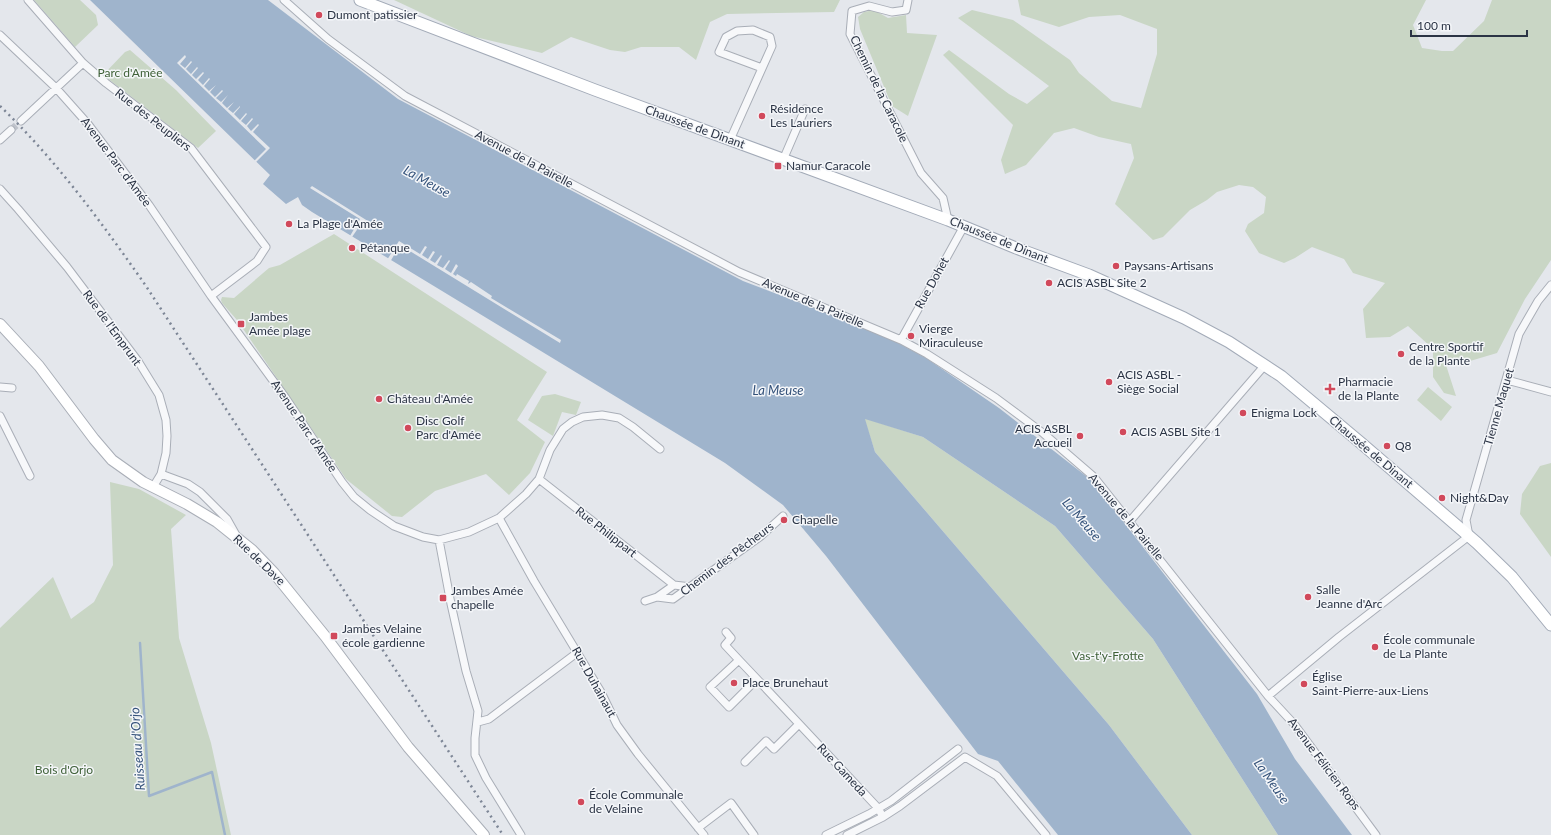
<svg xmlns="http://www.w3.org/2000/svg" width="1551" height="835" font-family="Lato,sans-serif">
	<rect width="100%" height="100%" fill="#e4e7ec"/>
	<!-- green -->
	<path fill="#c9d6c5" d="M34 0H80L96 15 98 25 75 47Z
		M394 0H840L834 12 727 14 710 22 696 60 679 47H641L625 52 610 50 571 37 542 53 471 36Z
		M1018 0H1426L1413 25 1422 48 1442 51H1453L1484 21 1492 0H1551V260L1525 299 1497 353 1460 364 1445 362 1456 396 1444 393 1433 377V349L1408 326 1390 337 1366 338 1363 309 1385 283 1353 273 1344 259 1312 247 1295 258 1284 263 1259 253 1245 231 1248 224 1264 213 1266 197 1253 187 1239 185 1217 192 1207 200 1190 210 1163 237 1153 240 1115 204 1134 158 1131 144 1099 137 1074 128 1054 133 1026 165 1005 174 1001 160 1013 125 943 55 949 50 1009 94 1027 104 1049 86 958 18 972 10 1013 20 1070 60 1079 73 1112 101 1141 108 1157 54V29L1120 15 1089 17 1059 27 1021 15Z
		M874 10 888 18 906 15 907 33 937 35 908 116 892 106 860 29 858 17 864 12Z
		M130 50 176 90 216 131 198 148 103 75 125 52Z
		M334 234 547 372 517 420 545 442 530 473 509 495 486 474 435 491 402 517 392 516 346 479 237 320 222 303 221 300 222 297 234 298 269 268 280 265Z
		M1428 387 1452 407 1441 421 1417 400Z
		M555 394 581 402 576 415 562 412 553 436 528 420 542 396Z
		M864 418 923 437 1055 526 1153 639 1278 835H1192L1109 725 875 452Z
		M1551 463V557L1520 514 1522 494 1540 466Z
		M110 482 139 489 186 515 171 529 179 638 211 743 231 835H0V628L53 577 71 619 94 602 113 565Z"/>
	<!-- water -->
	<path fill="#9fb4cc" d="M90 0H268L398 99 743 281 879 333 926 358 999 408 1091 480 1257 694 1295 759 1352 835H1278L1153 639 1055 526 923 437 865 419 875 452 1109 725 1192 835H1058L998 761 978 754 826 556 783 505 725 463 312 212 302 205 298 197 286 204 263 184 270 175Z"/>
	<!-- pier -->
	<path fill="#e4e7ec" d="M185 55 186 57 180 64 185 68 191 61 192 62 186 69 191 74 197 67 198 68 192 75 196 79 203 72 204 73 198 80 203 85 209 78 210 79 204 86 209 91 216 85 210 92 215 97 222 90 223 91 216 98 221 102 228 95 222 103 227 108 234 102 228 109 233 113 240 106V107L234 114 240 120 246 113 247 114 241 121 246 125 252 118 253 119 247 126 251 131 258 124 259 125 253 132 270 148 255 163 253 162 266 149 177 63Z
		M312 186 371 223 370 225 363 221 352 237 350 236 360 219 310 188Z
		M399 241 420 254 425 246 427 247 422 255 428 259 433 251 435 252 430 260 435 263 441 255 442 256 437 265 443 268 449 260 450 261 445 269 451 273 456 264 458 266 453 274 456 276 457 274 469 281 468 284 471 282 492 296 491 298 561 340 560 343 400 245 390 262 387 260Z"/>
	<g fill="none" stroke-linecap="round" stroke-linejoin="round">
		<!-- stream -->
		<path stroke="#9fb4cc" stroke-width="2.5" d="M140 643 149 796 212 772 225 835"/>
		<!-- street-tunnel -->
		<path stroke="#bfc3cb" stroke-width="7" stroke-dasharray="7 3.5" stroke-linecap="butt" d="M11 130 21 121"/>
		<!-- street casing -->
		<g stroke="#a9aeb7" stroke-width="9">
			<path id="street" d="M28 0 83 63 106 83 191 148 266 247 257 261 211 296
				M284 0 328 39 405 96 739 272 901 340 927 354 996 398 1043 433 1094 477 1268 696 1294 724 1376 835
				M908 0 906 10 892 12 869 6 852 11 850 34 921 173 943 198 948 220
				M0 35 56 88 88 124 149 205 211 296 285 397 342 482 354 497 370 510 394 526 423 537 439 540 469 532 499 518 526 494 539 479 550 450 563 429 572 422 583 417 602 415 619 418 633 427 660 449
				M21 121 83 63
				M0 140 11 130
				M730 140 772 46 770 37 753 30 737 31 726 37 719 52 762 68
				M783 160 805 109
				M0 189 18 209 67 267 138 361 159 395 166 420 167 436 166 453 161 474 153 487
				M901 340 964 226
				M1507 380 1551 392
				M0 387 12 388
				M0 416 30 476
				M161 474 188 484 200 492 227 519 236 535
				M539 479 674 585 691 587
				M499 518 534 581 601 692 617 725 638 754 704 835
				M1130 521 1265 365
				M439 540 451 604 466 671 478 711 475 738V755L486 778 521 835
				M657 597 674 585
				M645 601 657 597 673 599 761 536 783 516
				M726 632 731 638 725 645 739 660
				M757 679 729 707 710 687 739 660 757 679 878 808 883 817
				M1268 696 1339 637 1469 536 1466 520 1519 334 1538 301 1551 285
				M478 722 489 719 578 652
				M745 762 766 741 774 749 799 724
				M698 828 731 803 754 835
				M826 835 869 814 891 801 958 749
				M847 835 883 817 900 806 965 757 997 776 1046 835"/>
		</g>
		<!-- secondary casing -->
		<g stroke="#a9aeb7" stroke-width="12">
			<path id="secondary" d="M0 324 39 366 94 439 112 460 143 482 187 504 217 522 252 550 274 573 325 636 408 747 484 835"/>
		</g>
		<!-- primary casing -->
		<g stroke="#a3abb8" stroke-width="13">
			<path id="primary" d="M360 0 595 90 948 220 1016 248 1089 275 1184 318 1229 342 1281 376 1361 443 1477 543 1512 577 1551 625"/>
		</g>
		<!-- street -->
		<use href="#street" stroke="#f7f8fa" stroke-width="7"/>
		<!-- secondary -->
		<use href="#secondary" stroke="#fff" stroke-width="10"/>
		<!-- primary -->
		<use href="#primary" stroke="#fff" stroke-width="11"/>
		<!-- rail -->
		<path stroke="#7d8696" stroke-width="2.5" stroke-dasharray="2 4" stroke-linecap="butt" d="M0 106C56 160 102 223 146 286L503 835"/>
	</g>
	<!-- markers -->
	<g fill="#d1495b" stroke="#f4f6f9" stroke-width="1.5">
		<circle cx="319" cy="15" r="4"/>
		<circle cx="762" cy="116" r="4"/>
		<rect x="774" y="162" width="8" height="8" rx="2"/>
		<circle cx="289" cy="224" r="4"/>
		<circle cx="352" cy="248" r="4"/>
		<circle cx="1116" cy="266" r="4"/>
		<circle cx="1049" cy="283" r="4"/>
		<rect x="237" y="320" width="8" height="8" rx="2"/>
		<circle cx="911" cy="336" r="4"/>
		<circle cx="1401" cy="354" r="4"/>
		<circle cx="1109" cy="382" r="4"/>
		<path d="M1328 383h4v4h4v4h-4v4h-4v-4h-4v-4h4z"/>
		<circle cx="379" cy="399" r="4"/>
		<circle cx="1243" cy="413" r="4"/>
		<circle cx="408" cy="428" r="4"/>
		<circle cx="1123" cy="432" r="4"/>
		<circle cx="1080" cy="436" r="4"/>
		<circle cx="1387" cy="446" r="4"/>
		<circle cx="1442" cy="498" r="4"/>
		<circle cx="784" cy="520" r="4"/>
		<circle cx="1308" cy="597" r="4"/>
		<rect x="439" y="594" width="8" height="8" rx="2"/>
		<rect x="330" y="632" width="8" height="8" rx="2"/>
		<circle cx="1375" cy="647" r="4"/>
		<circle cx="734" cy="683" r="4"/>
		<circle cx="1304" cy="684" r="4"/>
		<circle cx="581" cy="802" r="4"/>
	</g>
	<g text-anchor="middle" stroke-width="3" stroke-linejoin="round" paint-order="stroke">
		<!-- poi labels -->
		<g font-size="12" fill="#2b3445" stroke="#f4f6f9" text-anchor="start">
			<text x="327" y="19">Dumont patissier</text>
			<text x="770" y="113">Résidence<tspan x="770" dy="14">Les Lauriers</tspan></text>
			<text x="786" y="170">Namur Caracole</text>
			<text x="297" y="228">La Plage d'Amée</text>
			<text x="360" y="252">Pétanque</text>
			<text x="1124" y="270">Paysans-Artisans</text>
			<text x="1057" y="287">ACIS ASBL Site 2</text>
			<text x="249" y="321">Jambes<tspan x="249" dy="14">Amée plage</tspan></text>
			<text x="919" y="333">Vierge<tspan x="919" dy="14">Miraculeuse</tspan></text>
			<text x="1409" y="351">Centre Sportif<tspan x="1409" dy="14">de la Plante</tspan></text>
			<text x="1117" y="379">ACIS ASBL -<tspan x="1117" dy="14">Siège Social</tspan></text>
			<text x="1338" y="386">Pharmacie<tspan x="1338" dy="14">de la Plante</tspan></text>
			<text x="387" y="403">Château d'Amée</text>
			<text x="1251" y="417">Enigma Lock</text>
			<text x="416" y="425">Disc Golf<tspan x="416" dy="14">Parc d'Amée</tspan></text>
			<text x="1072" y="433" text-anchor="end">ACIS ASBL<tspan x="1072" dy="14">Accueil</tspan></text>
			<text x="1131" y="436">ACIS ASBL Site 1</text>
			<text x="1395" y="450">Q8</text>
			<text x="1450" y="502">Night&amp;Day</text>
			<text x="792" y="524">Chapelle</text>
			<text x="1316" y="594">Salle<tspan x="1316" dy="14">Jeanne d'Arc</tspan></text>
			<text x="451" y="595">Jambes Amée<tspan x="451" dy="14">chapelle</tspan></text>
			<text x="342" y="633">Jambes Velaine<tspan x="342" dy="14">école gardienne</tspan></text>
			<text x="1383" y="644">École communale<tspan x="1383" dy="14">de La Plante</tspan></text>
			<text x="1312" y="681">Église<tspan x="1312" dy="14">Saint-Pierre-aux-Liens</tspan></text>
			<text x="742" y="687">Place Brunehaut</text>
			<text x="589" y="799">École Communale<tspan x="589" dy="14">de Velaine</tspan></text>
		</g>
		<!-- park labels -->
		<g font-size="12" fill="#3f6138" stroke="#f4f6f9">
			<text x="130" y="77">Parc d'Amée</text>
			<text x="1108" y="660">Vas-t'y-Frotte</text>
			<text x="64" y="774">Bois d'Orjo</text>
		</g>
		<!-- street labels -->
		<g font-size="12" fill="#2b3445" stroke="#f4f6f9">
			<text transform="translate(879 89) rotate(64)" y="4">Chemin de la Caracole</text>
			<text transform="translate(153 120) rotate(38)" y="4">Rue des Peupliers</text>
			<text transform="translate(695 127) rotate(20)" y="4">Chaussée de Dinant</text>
			<text transform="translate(524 159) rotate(28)" y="4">Avenue de la Pairelle</text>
			<text transform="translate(116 162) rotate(53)" y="4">Avenue Parc d'Amée</text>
			<text transform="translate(999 240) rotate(22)" y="4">Chaussée de Dinant</text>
			<text transform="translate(932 283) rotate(-61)" y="4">Rue Dohet</text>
			<text transform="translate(813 303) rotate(23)" y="4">Avenue de la Pairelle</text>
			<text transform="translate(112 328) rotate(54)" y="4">Rue de l'Emprunt</text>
			<text transform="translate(1499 407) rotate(-74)" y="4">Tienne Maquet</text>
			<text transform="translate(304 426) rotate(56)" y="4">Avenue Parc d'Amée</text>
			<text transform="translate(1371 452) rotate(40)" y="4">Chaussée de Dinant</text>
			<text transform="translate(1126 517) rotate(50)" y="4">Avenue de la Pairelle</text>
			<text transform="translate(606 532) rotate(38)" y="4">Rue Philippart</text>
			<text transform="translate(727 559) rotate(-37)" y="4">Chemin des Pêcheurs</text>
			<text transform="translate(259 560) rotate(44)" y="4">Rue de Dave</text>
			<text transform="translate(594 682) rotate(61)" y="4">Rue Duhainaut</text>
			<text transform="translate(1324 764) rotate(53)" y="4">Avenue Félicien Rops</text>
			<text transform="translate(842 770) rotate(47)" y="4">Rue Gameda</text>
		</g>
		<!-- water labels -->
		<g font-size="13" font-style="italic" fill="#34527a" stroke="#f4f6f9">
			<text transform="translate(427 181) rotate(29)" y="5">La Meuse</text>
			<text x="778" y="395">La Meuse</text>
			<text transform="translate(1082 519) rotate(49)" y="5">La Meuse</text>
			<text transform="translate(137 749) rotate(-94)" y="5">Ruisseau d'Orjo</text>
			<text transform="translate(1272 781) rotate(55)" y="5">La Meuse</text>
		</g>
	</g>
	<!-- scale -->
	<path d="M1411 30v6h116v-6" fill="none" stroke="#2b3445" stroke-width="2"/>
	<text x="1417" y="30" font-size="12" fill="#2b3445" stroke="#f4f6f9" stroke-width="3" paint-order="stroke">100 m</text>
</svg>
